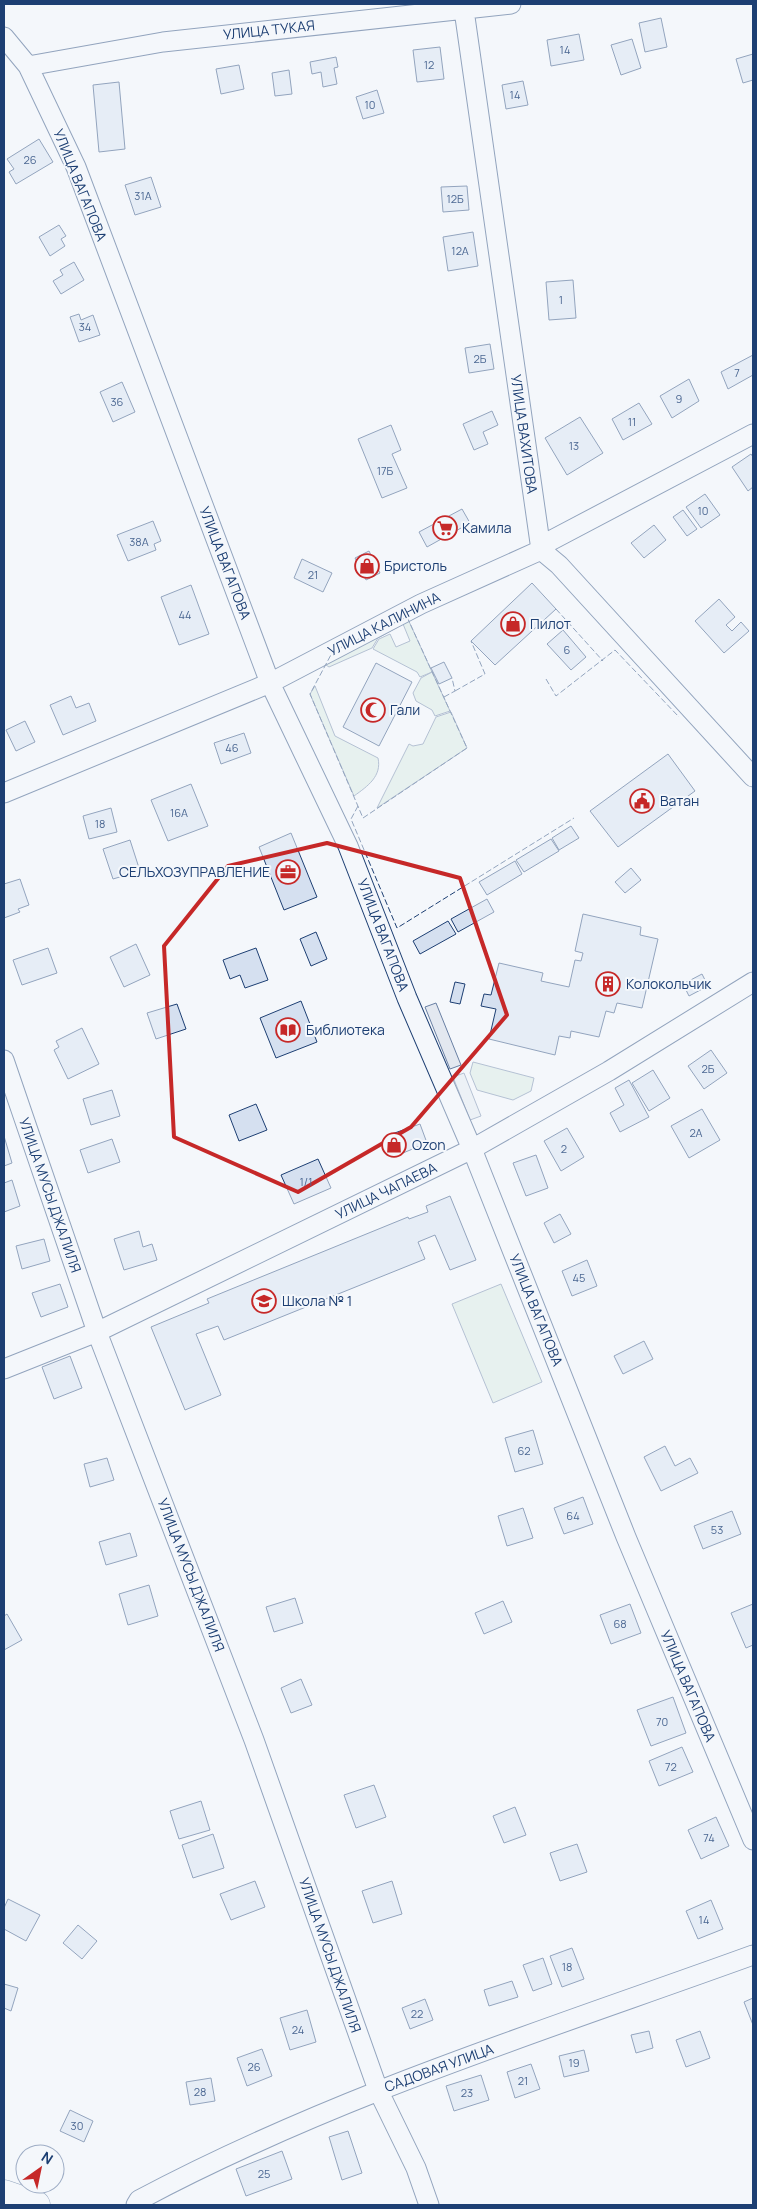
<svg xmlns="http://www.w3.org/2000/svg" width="757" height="2209" font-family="Manrope,sans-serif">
	<rect width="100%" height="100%" fill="#f4f7fb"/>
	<!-- green -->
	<path fill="#d7e8df" stroke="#687fa3" d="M407 617 432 672 420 677 417 672 373 649 379 639 390 634 396 647 410 641 403 624 378 638 372 648 329 667 326 665 333 651Z
		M432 672 450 711 435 716 432 710 416 701 413 693 421 678Z
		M315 686 335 736 378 758C382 776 368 786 354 796L310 694Z
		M451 712 467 748 377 808 409 744 413 746 423 744 436 717Z
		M473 1062 534 1078 531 1091 513 1100 477 1090 470 1073Z
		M501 1284 542 1382 493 1403 452 1304Z"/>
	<!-- parking -->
	<path fill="#e3e8f0" stroke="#687fa3" d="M436 1003 461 1065 450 1069 425 1007Z
		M464 1073 481 1116 470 1120 453 1077Z"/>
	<!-- building -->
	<path fill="#d5e0f0" stroke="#1d3f73" d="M661 18 667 47 645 52 639 23Z
		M579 34 584 60 551 66 547 40Z
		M632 39 641 68 621 75 611 45Z
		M440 47 444 79 417 82 413 50Z
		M753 54V80L743 83 736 59Z
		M336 57 338 67 334 68 337 84 323 87 321 72 312 74 310 62Z
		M239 65 244 89 221 94 216 69Z
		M289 70 292 94 275 96 272 73Z
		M523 81 528 105 506 109 502 85Z
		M119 82 125 149 99 152 93 85Z
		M377 90 384 113 363 119 356 97Z
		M39 139 53 162 16 184 9 172 14 169 7 159Z
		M151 177 161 207 135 215 125 185Z
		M467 186 469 210 443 212 441 187Z
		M59 225 66 236 61 239 65 246 50 256 39 237Z
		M473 232 478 266 448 271 443 237Z
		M74 262 84 280 61 294 53 281 63 275 60 270Z
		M573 280 576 318 549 320 546 282Z
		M79 314 81 320 93 315 100 335 79 342 70 317Z
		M490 344 494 369 469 373 465 348Z
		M753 355V375L728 389 721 372Z
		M689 379 699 401 672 418 660 396Z
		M122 382 135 412 113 422 100 392Z
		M639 403 652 424 623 440 612 419Z
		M492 411 498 425 483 432 488 444 474 450 463 424Z
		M580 417 603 453 567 475 545 438Z
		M391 425 401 450 392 454 407 488 382 498 358 439Z
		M751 454 753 457V487L748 491 732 467Z
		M705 494 720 515 701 528 686 507Z
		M462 509 470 523 427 547 419 532Z
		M683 510 697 529 687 536 673 517Z
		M153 521 161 541 154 544 156 550 128 561 117 535Z
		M654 525 666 540 644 558 631 543Z
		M369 551 380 573 366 580 355 558Z
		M302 559 332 573 323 592 294 578Z
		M532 583 556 609 495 665 471 641Z
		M191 585 209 634 179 645 161 597Z
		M719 599 735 617 726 625 732 631 741 622 749 631 724 653 695 621Z
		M563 630 586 657 571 670 547 644Z
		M444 662 452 678 439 684 431 668Z
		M376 663 412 682 379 746 343 727Z
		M71 696 76 708 89 703 96 721 63 735 50 705Z
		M25 721 35 742 16 751 6 730Z
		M244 733 251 753 221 764 214 743Z
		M668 754 695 791 618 847 590 811Z
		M191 784 208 826 168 841 151 800Z
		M111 808 117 832 89 839 83 816Z
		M571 826 579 838 559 850 552 838Z
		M291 833 317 897 284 910 259 847Z
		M551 839 559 851 524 872 516 860Z
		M130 840 140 871 113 879 103 849Z
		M515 861 522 874 487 895 479 882Z
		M631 868 641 880 625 893 615 882Z
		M20 879 29 905 18 909 20 912 4 918V884Z
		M487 899 494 912 458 932 451 919Z
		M583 914 641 927 640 935 658 939 642 1008 617 1003 614 1013 606 1011 599 1037 571 1031 570 1038 559 1036 555 1055 489 1039 496 1009 481 1006 484 994 491 995 499 963 543 973 541 981 569 987 575 960 581 961 583 953 575 951Z
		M448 921 456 934 420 954 413 941Z
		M316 932 327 959 311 966 300 939Z
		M136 944 150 975 124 987 110 957Z
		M48 948 57 973 22 985 13 960Z
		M256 948 268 980 245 988 240 975 230 979 223 960Z
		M702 974 708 986 689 996 683 984Z
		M455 982 465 984 460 1004 450 1002Z
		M301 1001 317 1042 276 1058 260 1018Z
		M177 1004 186 1029 156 1039 147 1013Z
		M82 1028 99 1064 68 1079 54 1050 59 1047 56 1041Z
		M711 1050 727 1073 704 1089 688 1066Z
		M653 1070 670 1098 649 1111 632 1083Z
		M629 1080 649 1117 620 1132 610 1113 624 1105 615 1088Z
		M112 1090 120 1116 91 1125 83 1099Z
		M256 1104 267 1130 239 1141 229 1115Z
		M702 1109 720 1140 689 1158 671 1126Z
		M420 1124 427 1143 403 1153 399 1145 393 1147 389 1135Z
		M567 1128 584 1157 561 1171 544 1141Z
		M4 1136 12 1163 4 1166Z
		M112 1139 120 1162 88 1173 80 1150Z
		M536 1155 548 1188 526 1196 513 1163Z
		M318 1159 331 1188 294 1204 281 1175Z
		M12 1180 20 1206 4 1212V1183Z
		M450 1196 476 1260 450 1270 435 1235 418 1242 425 1259 224 1340 218 1326 196 1334 221 1395 185 1410 151 1327 209 1303 207 1299 408 1217 409 1219 428 1212 426 1206Z
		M560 1214 571 1234 554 1243 544 1223Z
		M139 1231 143 1247 152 1244 157 1260 124 1270 114 1239Z
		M44 1239 50 1261 22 1269 16 1246Z
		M587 1260 597 1286 572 1296 562 1271Z
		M60 1284 68 1307 41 1317 32 1293Z
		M644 1341 653 1359 623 1374 614 1356Z
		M70 1356 82 1388 54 1399 42 1367Z
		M533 1430 543 1464 515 1472 505 1438Z
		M665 1446 675 1466 690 1458 698 1473 661 1491 644 1457Z
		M107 1458 114 1480 90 1487 84 1464Z
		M583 1497 593 1524 564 1534 554 1508Z
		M523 1508 533 1538 507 1546 498 1516Z
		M732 1511 741 1534 703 1549 694 1526Z
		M130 1533 137 1556 106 1565 99 1542Z
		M149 1585 158 1616 128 1625 119 1594Z
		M295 1598 303 1623 274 1632 266 1607Z
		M503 1601 512 1622 484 1634 475 1613Z
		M630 1604 641 1633 611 1644 600 1615Z
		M753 1604V1645L746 1648 731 1613Z
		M7 1614 22 1640 4 1650V1616Z
		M301 1679 312 1705 291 1713 281 1688Z
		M673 1697 686 1733 651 1746 637 1710Z
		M682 1747 693 1772 659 1786 649 1761Z
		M374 1785 386 1817 356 1828 344 1795Z
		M201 1801 210 1830 179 1839 170 1811Z
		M515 1807 526 1835 504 1843 493 1816Z
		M716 1817 729 1846 701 1859 688 1830Z
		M213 1834 224 1868 193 1878 182 1845Z
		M577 1844 587 1872 560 1881 550 1853Z
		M255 1881 265 1907 231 1920 220 1894Z
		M392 1881 402 1914 373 1923 362 1891Z
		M8 1899 40 1915 26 1941 4 1929V1908Z
		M711 1900 723 1929 698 1939 686 1911Z
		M78 1925 97 1941 82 1959 63 1943Z
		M572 1948 584 1979 562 1987 550 1956Z
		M543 1958 552 1984 533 1991 523 1965Z
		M512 1981 518 1997 489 2006 484 1990Z
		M4 1984 18 1988 11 2011 4 2008Z
		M753 1998V2025L744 2002Z
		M425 1999 433 2020 410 2029 402 2008Z
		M307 2010 316 2042 290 2050 280 2018Z
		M649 2031 653 2048 636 2053 631 2035Z
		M700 2031 710 2058 686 2067 676 2040Z
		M262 2049 272 2076 247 2086 237 2058Z
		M584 2050 589 2071 564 2077 559 2056Z
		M531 2064 540 2089 515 2098 507 2072Z
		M481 2075 489 2100 454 2111 446 2086Z
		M211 2078 215 2101 190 2105 186 2082Z
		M70 2110 93 2121 84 2142 60 2131Z
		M348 2131 362 2173 342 2180 329 2137Z
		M282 2151 292 2179 246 2196 236 2169Z"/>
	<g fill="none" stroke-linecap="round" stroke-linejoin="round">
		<!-- minor casing -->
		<g stroke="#1d3f73" stroke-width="21">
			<path id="minor" d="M464 10 541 550 559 565 753 777
				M4 37 28 66 76 167 270 683 348 846 407 998 472 1149 626 1537 753 1840
				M28 66 163 42 511 4
				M4 793 270 683 421 604 541 550 550 541 753 434
				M4 1060 97 1332 254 1740 378 2090 416 2168 429 2205
				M4 1369 97 1332 472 1149 609 1071 753 982
				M136 2205 139 2200C334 2096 546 2030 753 1955"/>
		</g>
		<!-- highway casing -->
		<g stroke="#1d3f73" stroke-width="29">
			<path id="highway" d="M4 2194 36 2205"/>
		</g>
		<!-- minor -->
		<use href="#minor" stroke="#f4f7fb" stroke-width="19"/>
		<!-- highway -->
		<use href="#highway" stroke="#f4f7fb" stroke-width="28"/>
		<!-- fence -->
		<path stroke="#1d3f73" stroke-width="1" stroke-dasharray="6 2.5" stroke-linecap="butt" d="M556 609 603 661
			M407 617 467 748 363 818 310 694 333 651Z
			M546 679 556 696 615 650 679 717
			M455 691 485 674 471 641
			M444 697 455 691 452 678
			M358 806 351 819 397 928 574 818"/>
	</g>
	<!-- marked area -->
	<path d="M0 0H757V2209H0ZM327 843 460 878 507 1015 411 1127 298 1192 174 1137 164 946 228 866Z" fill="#f4f7fb" fill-opacity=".55" fill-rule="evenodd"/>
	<path fill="none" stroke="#c62828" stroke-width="4" stroke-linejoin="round" d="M327 843 460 878 507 1015 411 1127 298 1192 174 1137 164 946 228 866Z"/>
	<!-- icons -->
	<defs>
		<g id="supermarket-ring" transform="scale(1.25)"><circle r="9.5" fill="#f4f7fb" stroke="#c62828" stroke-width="1.5"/><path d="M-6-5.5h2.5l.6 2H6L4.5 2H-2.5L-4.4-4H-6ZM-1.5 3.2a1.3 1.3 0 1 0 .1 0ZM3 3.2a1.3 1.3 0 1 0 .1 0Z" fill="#c62828"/></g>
		<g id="shop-ring" transform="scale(1.25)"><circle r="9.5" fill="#f4f7fb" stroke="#c62828" stroke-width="1.5"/><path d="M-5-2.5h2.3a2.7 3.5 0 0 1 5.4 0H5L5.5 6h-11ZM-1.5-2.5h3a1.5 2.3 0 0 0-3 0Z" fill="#c62828"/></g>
		<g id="mosque-ring" transform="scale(1.25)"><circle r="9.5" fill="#f4f7fb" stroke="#c62828" stroke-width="1.5"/><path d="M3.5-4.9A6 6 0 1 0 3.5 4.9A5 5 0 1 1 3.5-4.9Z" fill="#c62828"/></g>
		<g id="civic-ring" transform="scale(1.25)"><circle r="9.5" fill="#f4f7fb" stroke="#c62828" stroke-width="1.5"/><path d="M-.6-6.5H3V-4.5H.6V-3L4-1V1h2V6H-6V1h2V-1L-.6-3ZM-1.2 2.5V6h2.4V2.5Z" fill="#c62828"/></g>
		<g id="office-ring" transform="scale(1.25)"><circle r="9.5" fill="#f4f7fb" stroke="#c62828" stroke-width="1.5"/><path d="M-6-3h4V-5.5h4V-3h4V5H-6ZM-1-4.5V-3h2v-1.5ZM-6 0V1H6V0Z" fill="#c62828"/></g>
		<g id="building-ring" transform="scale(1.25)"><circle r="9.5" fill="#f4f7fb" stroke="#c62828" stroke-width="1.5"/><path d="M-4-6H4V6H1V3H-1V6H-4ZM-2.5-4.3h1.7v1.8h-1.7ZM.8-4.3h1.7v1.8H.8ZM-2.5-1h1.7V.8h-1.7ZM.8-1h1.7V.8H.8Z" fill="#c62828"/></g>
		<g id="library-ring" transform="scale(1.25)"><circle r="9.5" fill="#f4f7fb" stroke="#c62828" stroke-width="1.5"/><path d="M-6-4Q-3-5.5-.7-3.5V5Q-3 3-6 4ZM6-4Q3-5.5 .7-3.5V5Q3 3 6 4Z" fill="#c62828"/></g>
		<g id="school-ring" transform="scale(1.25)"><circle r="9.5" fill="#f4f7fb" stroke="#c62828" stroke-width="1.5"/><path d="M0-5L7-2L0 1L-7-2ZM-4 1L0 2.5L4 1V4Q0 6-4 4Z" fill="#c62828"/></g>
	</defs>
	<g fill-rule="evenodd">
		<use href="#supermarket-ring" x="445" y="528"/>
		<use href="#shop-ring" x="367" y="566"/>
		<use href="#shop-ring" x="513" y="624"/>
		<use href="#mosque-ring" x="373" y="710"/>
		<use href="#civic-ring" x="642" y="801"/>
		<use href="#office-ring" x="288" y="872"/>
		<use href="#building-ring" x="608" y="984"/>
		<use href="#library-ring" x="288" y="1030"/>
		<use href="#shop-ring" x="394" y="1145"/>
		<use href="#school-ring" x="264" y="1301"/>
	</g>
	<g text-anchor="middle" stroke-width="4" stroke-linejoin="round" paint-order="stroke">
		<!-- number labels -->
		<g font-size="11" fill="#4b6792">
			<text x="565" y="54">14</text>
			<text x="429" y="69">12</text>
			<text x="515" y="99">14</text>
			<text x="370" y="109">10</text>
			<text x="30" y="164">26</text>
			<text x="143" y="200">31А</text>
			<text x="455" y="203">12Б</text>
			<text x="460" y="255">12А</text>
			<text x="561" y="304">1</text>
			<text x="85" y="331">34</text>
			<text x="480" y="363">2Б</text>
			<text x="737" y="377">7</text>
			<text x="679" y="403">9</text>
			<text x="117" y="406">36</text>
			<text x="632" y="426">11</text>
			<text x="574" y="450">13</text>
			<text x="385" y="475">17Б</text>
			<text x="703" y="515">10</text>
			<text x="139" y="546">38А</text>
			<text x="313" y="579">21</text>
			<text x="185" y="619">44</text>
			<text x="567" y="654">6</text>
			<text x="232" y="752">46</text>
			<text x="179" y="817">16А</text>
			<text x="100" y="828">18</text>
			<text x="708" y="1073">2Б</text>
			<text x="696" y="1137">2А</text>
			<text x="564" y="1153">2</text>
			<text x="306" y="1186">1/1</text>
			<text x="579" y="1282">45</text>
			<text x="524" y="1455">62</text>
			<text x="573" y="1520">64</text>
			<text x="717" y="1534">53</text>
			<text x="620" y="1628">68</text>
			<text x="662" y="1726">70</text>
			<text x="671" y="1771">72</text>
			<text x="709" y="1842">74</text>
			<text x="704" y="1924">14</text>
			<text x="567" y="1971">18</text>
			<text x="417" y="2018">22</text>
			<text x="298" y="2034">24</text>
			<text x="574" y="2067">19</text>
			<text x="254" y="2071">26</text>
			<text x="523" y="2085">21</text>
			<text x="200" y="2096">28</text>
			<text x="467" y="2097">23</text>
			<text x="77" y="2130">30</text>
			<text x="264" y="2178">25</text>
		</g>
		<!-- street labels -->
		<g font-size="14" fill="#1d3f73" stroke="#f4f7fb">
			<text transform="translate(269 30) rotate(-6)" y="5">УЛИЦА ТУКАЯ</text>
			<text transform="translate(80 185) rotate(68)" y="5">УЛИЦА ВАГАПОВА</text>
			<text transform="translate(524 434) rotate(82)" y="5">УЛИЦА ВАХИТОВА</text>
			<text transform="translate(225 563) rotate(69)" y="5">УЛИЦА ВАГАПОВА</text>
			<text transform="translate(384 624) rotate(-27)" y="5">УЛИЦА КАЛИНИНА</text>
			<text transform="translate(383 935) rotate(69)" y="5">УЛИЦА ВАГАПОВА</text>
			<text transform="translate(386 1191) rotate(-26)" y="5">УЛИЦА ЧАПАЕВА</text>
			<text transform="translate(50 1195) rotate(71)" y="5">УЛИЦА МУСЫ ДЖАЛИЛЯ</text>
			<text transform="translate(536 1310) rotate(68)" y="5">УЛИЦА ВАГАПОВА</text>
			<text transform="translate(191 1575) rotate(69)" y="5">УЛИЦА МУСЫ ДЖАЛИЛЯ</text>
			<text transform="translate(688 1686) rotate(67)" y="5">УЛИЦА ВАГАПОВА</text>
			<text transform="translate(330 1955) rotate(71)" y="5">УЛИЦА МУСЫ ДЖАЛИЛЯ</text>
			<text transform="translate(439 2068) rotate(-20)" y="5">САДОВАЯ УЛИЦА</text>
		</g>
		<!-- poi labels -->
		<g font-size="14" fill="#1d3f73" stroke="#f4f7fb" text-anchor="start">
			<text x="462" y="533">Камила</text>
			<text x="384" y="571">Бристоль</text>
			<text x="530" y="629">Пилот</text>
			<text x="390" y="715">Гали</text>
			<text x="660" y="806">Ватан</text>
			<text x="270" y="877" text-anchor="end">СЕЛЬХОЗУПРАВЛЕНИЕ</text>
			<text x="626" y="989">Колокольчик</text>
			<text x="306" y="1035">Библиотека</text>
			<text x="412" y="1150">Ozon</text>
			<text x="282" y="1306">Школа № 1</text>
		</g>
	</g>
	<!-- border -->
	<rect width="757" height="2209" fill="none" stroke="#1d3f73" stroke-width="10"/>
	<!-- north arrow -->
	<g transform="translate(40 2169) rotate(33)"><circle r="24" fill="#f4f7fb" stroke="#9eadc5"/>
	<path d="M0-4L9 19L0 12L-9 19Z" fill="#c62828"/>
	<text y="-8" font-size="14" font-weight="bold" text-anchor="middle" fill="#1d3f73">N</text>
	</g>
</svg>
